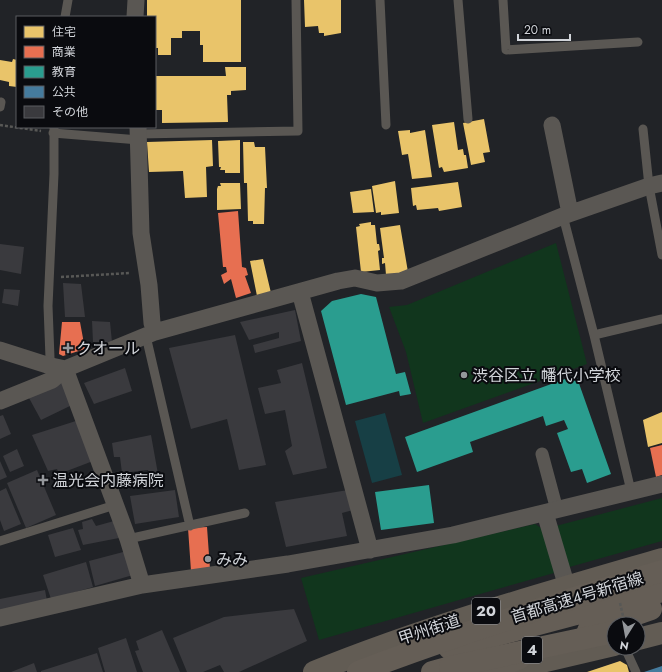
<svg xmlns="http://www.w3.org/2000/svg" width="662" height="672" font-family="Jost,'Noto Sans JP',sans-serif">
	<rect width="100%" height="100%" fill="#212327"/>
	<!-- green -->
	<path fill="#11361d" d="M556 243 587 364 423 423 406 352 389 307 407 305Z
		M662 498V541L566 568 552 527Z
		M535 524 544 530 554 573 319 640 301 578Z"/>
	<!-- water -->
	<path fill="#173f45" d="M385 413 402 475 372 483 355 421Z"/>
	<!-- homes -->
	<path fill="#e9c46a" d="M147 0H241V62H203V45H200V31H182V38H171V55H158V48H155V17H147Z
		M304 0H341V33L324 36V33H319L318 26 305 27Z
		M13 59 17 60V87L9 86V82L0 80V60L12 62Z
		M225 67H246V90L231 91V95H227L228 122 162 123V110H155V76H226Z
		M484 119 490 152 483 153 485 162 471 165 463 123Z
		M454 122 458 150 463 149 464 155H466L468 168 444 172 442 167 439 168 432 125Z
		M410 130V133L425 130 432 177 412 179 408 154 402 155 398 131Z
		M212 140 213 166 206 167 207 197 185 198 183 171 149 172 147 142Z
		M240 140V173H225V170H220L221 167H219L218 141Z
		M243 142H254L255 147H265L267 188H265L264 224H253V221H248L247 183H244Z
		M395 181 399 213 381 215V212L376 213 372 186Z
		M458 182 462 207 439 211 438 208 417 210 416 205 413 206 411 188Z
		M220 183H240L241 209 217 210V189L218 186H221Z
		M371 189 374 212 353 213 350 192Z
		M371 222V225H375L377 244H379L380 250 378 251 380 270 361 272 356 227 360 226 359 224Z
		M400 225 408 272 386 275 385 263 382 264V258H384L380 228Z
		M263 259 271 293 257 296 250 261Z
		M662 412V443L648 447 643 420Z
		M620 661 627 665 629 672H587Z"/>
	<!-- shops -->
	<path fill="#e76f51" d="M238 211 242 267 246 268 248 275 245 276 251 293 236 298 231 279 224 284 221 275 227 272 226 267H223L218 213Z
		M62 322H80L85 349 63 356 59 354Z
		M662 445V475L656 477 650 448Z
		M207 527 210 569 191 571 188 528Z"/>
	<!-- schools -->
	<path fill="#2a9d8f" d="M361 294 376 297 396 374 405 372 411 394 400 396 399 391 346 405 321 311 332 301Z
		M576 375 611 474 587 483 582 469 571 472 557 433 568 429 564 420 546 426 543 416 470 442 473 452 417 472 405 437Z
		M429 485 434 523 381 530 375 492Z"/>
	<!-- public -->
	<path fill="#457b9d" d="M662 666V672H644Z"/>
	<!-- building -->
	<path fill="#3a3a3e" d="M0 244 24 247 21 274 0 270Z
		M63 283 81 284 85 317H65Z
		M4 289 20 290 18 306 2 303Z
		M295 310 301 341 255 353 253 345 279 338V332L249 340 240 322Z
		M92 321 110 322 112 342H93Z
		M235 335 266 465 239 470 227 419 191 429 169 348Z
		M302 363 327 468 293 475 285 451 292 446 285 410 265 414 258 388 281 383 277 370Z
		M125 368 132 391 94 404 84 383Z
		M61 382 72 405 41 420 29 398Z
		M3 415 11 434 0 439V416Z
		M79 420 93 461 59 474 57 469 48 471 32 435Z
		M151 435 158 474H149L148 470 122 473 120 457H114L112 443Z
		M17 449 24 466 10 472 3 456Z
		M0 461 7 477 0 480Z
		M37 470 56 515 26 528 7 483Z
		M6 488 21 524 4 531 0 520V491Z
		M175 490 179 517 135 524 130 496Z
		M348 490 353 510 342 513 347 536 286 547 275 502Z
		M92 519 96 526 114 521 119 538 83 545 78 530 83 529 82 522Z
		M73 528 81 550 55 557 48 535Z
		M127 551 133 575 95 586 89 561Z
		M86 562 93 587 51 599 43 575Z
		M45 590 47 601 0 611V599Z
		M294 609 307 641 239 672H224L220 665 203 672H187L173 638 224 617Z
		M162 630 180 672H143L135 651 139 650 136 641Z
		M126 638 137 672H105L98 648Z
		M97 653 103 672H41V671Z
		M34 663 37 672H11Z"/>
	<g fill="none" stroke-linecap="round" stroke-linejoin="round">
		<!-- path -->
		<path stroke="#585856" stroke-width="2.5" stroke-dasharray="3 2" stroke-linecap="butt" d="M0 125 41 131
			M61 277 130 273"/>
		<!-- service -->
		<path stroke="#5a5753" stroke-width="9" d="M380 0 386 125
			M458 0 468 119
			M503 0 506 50 638 42
			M65 17 68 0
			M0 107 1 102
			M643 129 649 186 662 255
			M53 133 139 140
			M139 134 298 131 296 0
			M563 216 594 335 631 491
			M594 335 662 319
			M146 336 190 526
			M47 365 50 358 48 306 54 174V127
			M128 539 245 513
			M0 541 115 505
			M625 648 636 672"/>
		<!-- pedestrian -->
		<path stroke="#5a5753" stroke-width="13" d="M542 454 557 510"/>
		<!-- minor -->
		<path stroke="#5a5753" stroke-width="17" d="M135 17 136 0
			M552 125 570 213
			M138 127 141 233 149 285 152 323 155 332
			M300 292 370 550
			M0 350 47 365 65 369
			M65 369 128 539 142 585
			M0 401 52 380 65 369 155 332 338 281 355 278 377 283 401 281 563 216 649 186 662 183
			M545 513 567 587
			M0 618 142 585 288 564 453 535 662 484"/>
		<!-- trunk -->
		<path stroke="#625c54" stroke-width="22" d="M638 639 662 633
			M314 672C427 626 545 593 662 559
			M499 672 614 645"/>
		<!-- motorway -->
		<path stroke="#655e56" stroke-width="22" d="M588 631 651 609
			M449 648 662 591
			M432 672 450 667
			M486 672 520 658"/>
		<!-- path-bridge -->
		<path stroke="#585856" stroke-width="2.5" stroke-dasharray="3 2" stroke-linecap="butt" d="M620 603 623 616"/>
		<!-- motorway-bridge -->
		<path stroke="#655e56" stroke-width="22" d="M450 667 614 632
			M358 672C458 634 559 602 662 571"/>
	</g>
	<!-- markers -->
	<g fill="#94979b" stroke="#0a0b0f" stroke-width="1.5">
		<path d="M66 342h4v4h4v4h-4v4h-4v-4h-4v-4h4z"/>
		<circle cx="464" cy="375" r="4"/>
		<path d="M41 474h4v4h4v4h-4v4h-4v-4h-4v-4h4z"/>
		<circle cx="208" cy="559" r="4"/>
	</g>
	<g text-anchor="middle" stroke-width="4" stroke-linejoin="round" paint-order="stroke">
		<!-- shield labels -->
		<g fill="#0a0b0f" stroke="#96989d" stroke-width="1">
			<rect x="472" y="598" width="28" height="26" rx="3"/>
			<rect x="522" y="637" width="20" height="26" rx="3"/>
		</g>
		<g font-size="15" font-weight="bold" fill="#d2d5da">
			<text x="486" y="616">20</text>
			<text x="532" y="655">4</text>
		</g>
		<!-- poi labels -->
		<g font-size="16" fill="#d2d5da" stroke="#0a0b0f" text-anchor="start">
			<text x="76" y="354">クオール</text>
			<text x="472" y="381">渋谷区立 幡代小学校</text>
			<text x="52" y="486">温光会内藤病院</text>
			<text x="216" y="565">みみ</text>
		</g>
		<!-- street labels -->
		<g font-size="16" fill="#d2d5da" stroke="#0a0b0f">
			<text transform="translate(577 597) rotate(-17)" y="6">首都高速4号新宿線</text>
			<text transform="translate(429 629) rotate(-18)" y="6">甲州街道</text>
		</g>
	</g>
	<!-- legend -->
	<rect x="16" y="16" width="140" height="112" fill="#0a0b0f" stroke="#5a5c60"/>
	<rect x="24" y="26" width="20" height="12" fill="#e9c46a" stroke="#5a5c60"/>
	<text x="52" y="36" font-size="12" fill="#d2d5da">住宅</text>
	<rect x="24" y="46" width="20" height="12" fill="#e76f51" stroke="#5a5c60"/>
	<text x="52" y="56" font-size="12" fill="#d2d5da">商業</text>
	<rect x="24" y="66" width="20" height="12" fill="#2a9d8f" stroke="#5a5c60"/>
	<text x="52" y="76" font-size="12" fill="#d2d5da">教育</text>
	<rect x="24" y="86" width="20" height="12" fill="#457b9d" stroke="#5a5c60"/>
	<text x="52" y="96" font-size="12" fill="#d2d5da">公共</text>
	<rect x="24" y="106" width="20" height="12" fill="#3a3a3e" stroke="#5a5c60"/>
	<text x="52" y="116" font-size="12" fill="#d2d5da">その他</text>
	<!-- north arrow -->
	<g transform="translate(626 636) rotate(191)"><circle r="19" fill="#0a0b0f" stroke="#5a5c60"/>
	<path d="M0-3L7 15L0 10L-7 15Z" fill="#94979b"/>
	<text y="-6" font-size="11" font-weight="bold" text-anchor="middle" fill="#d2d5da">N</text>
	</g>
	<!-- scale -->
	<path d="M518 34v6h52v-6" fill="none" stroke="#d2d5da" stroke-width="2"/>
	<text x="524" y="34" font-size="12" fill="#d2d5da" stroke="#0a0b0f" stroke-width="3" paint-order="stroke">20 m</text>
</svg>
